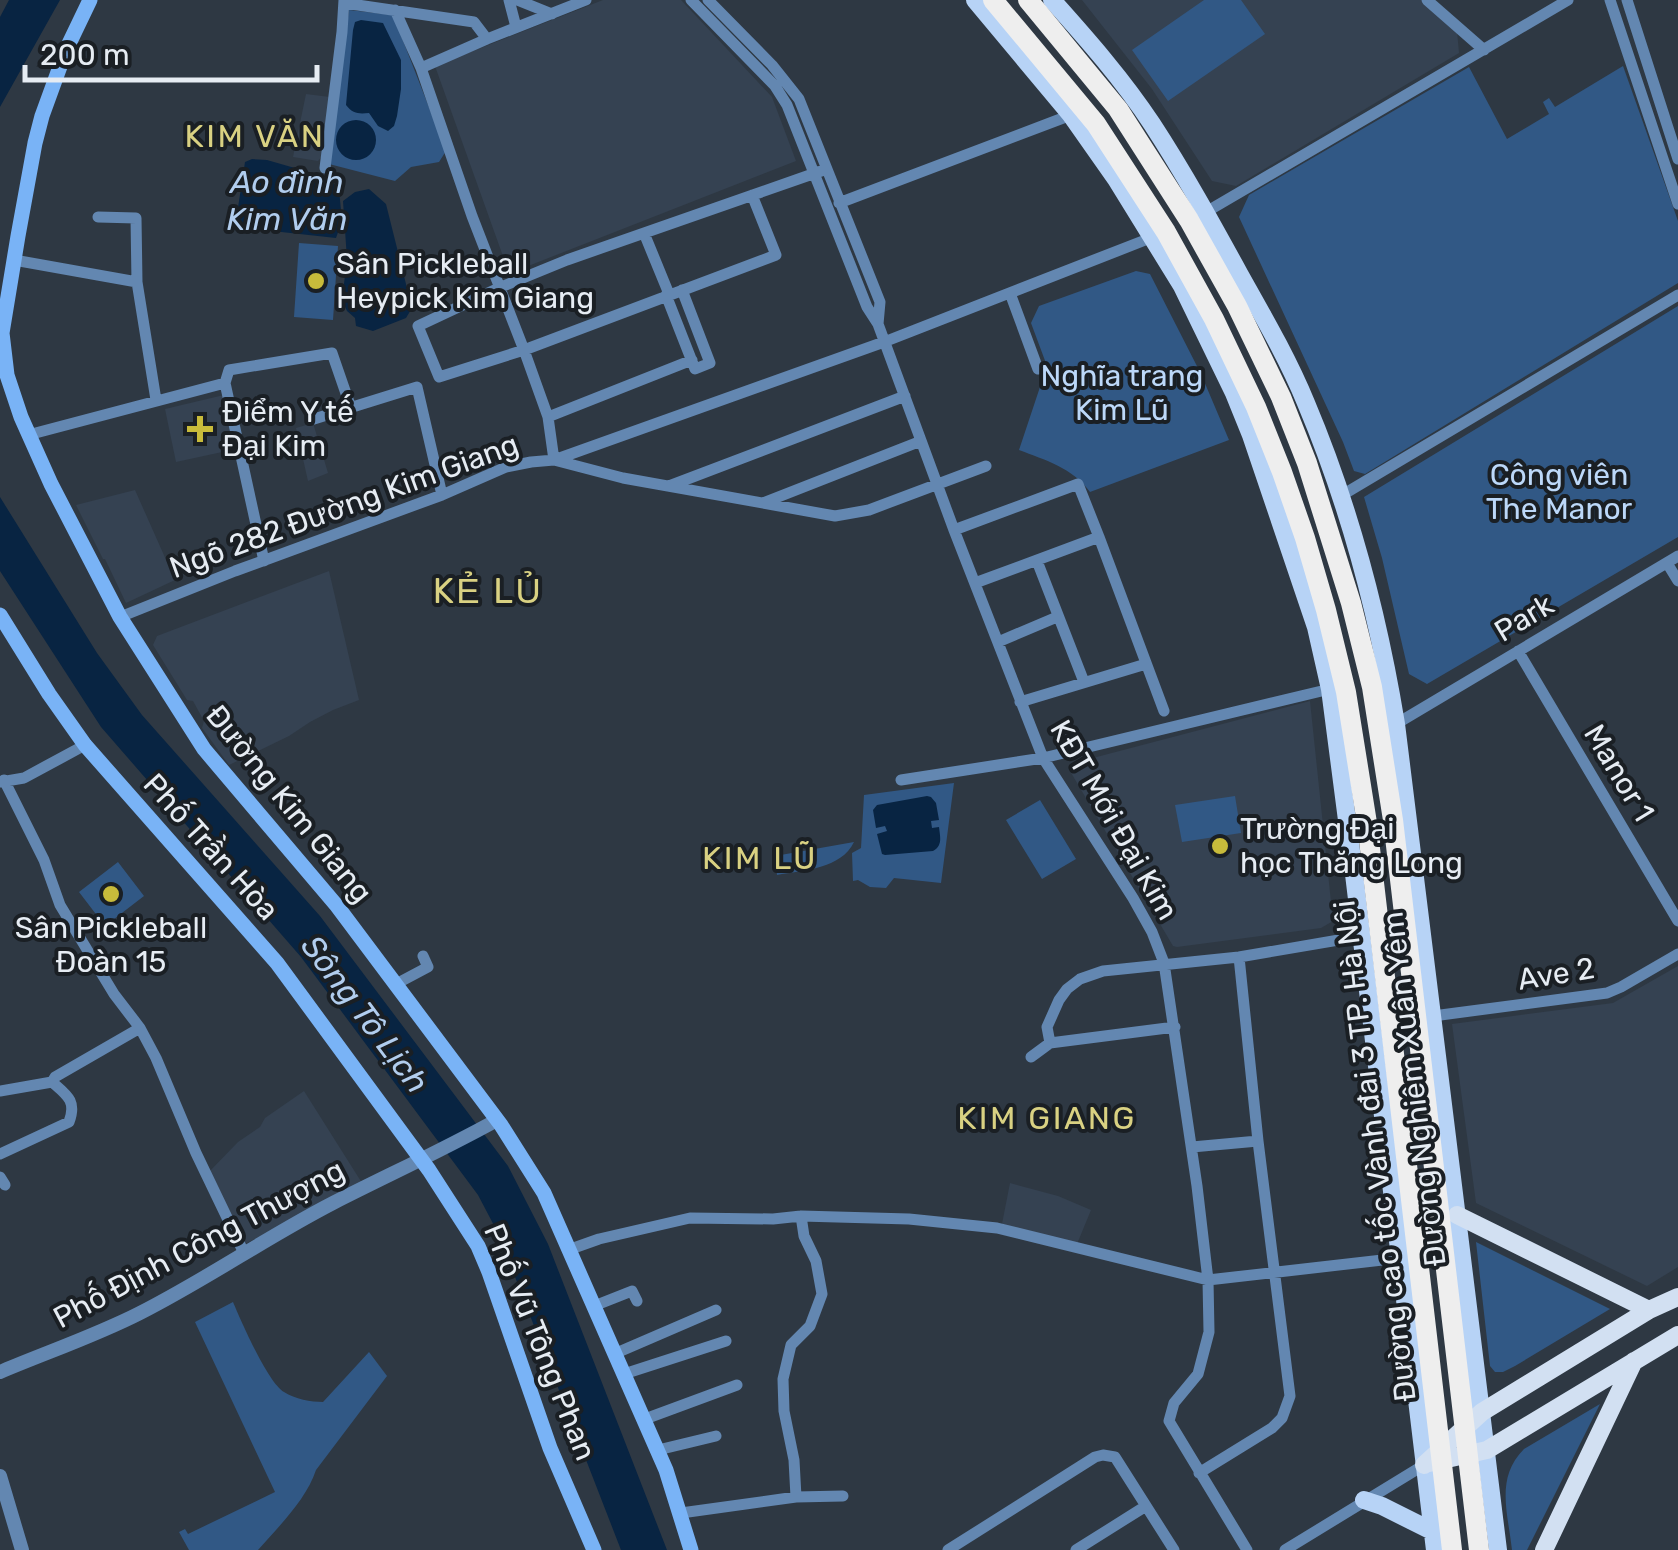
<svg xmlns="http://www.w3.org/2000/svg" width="1678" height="1550" font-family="Rubik,sans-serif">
	<rect width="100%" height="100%" fill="#2e3843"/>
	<!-- built -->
	<path fill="#354252" d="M603 0H681L772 97 796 161 523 268 504 259 435 66Z
		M1082 0H1421L1457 31 1459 53 1236 186 1212 181 1152 89Z
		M306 94 330 97 323 155 318 161 293 157Z
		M224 395 236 449 176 462 165 409Z
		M313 423 328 473 308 481 296 428Z
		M135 490 175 580 126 603 105 559H103L76 505Z
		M329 571 359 700 333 710 310 722 289 736 229 765 202 728 204 721 193 701 187 700 153 645 157 636Z
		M1310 701 1333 921 1321 928 1177 947 1173 946 1070 771V764Z
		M1678 966V1267L1647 1286 1476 1203 1452 1024 1613 1003Z
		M304 1091 362 1183 243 1245 209 1172 238 1142 260 1127 265 1118Z
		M1010 1183 1058 1196 1091 1210 1077 1244 1002 1224Z"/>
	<!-- green -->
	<path fill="#315885" d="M1204 0H1241L1265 34 1168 101 1132 50Z
		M349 10 393 15 446 151 439 162 411 167 395 181 329 164Z
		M1623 66 1678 221V283L1365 474 1354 471 1343 442 1239 217 1249 195 1469 67 1507 139 1549 114 1543 102 1549 98 1555 107Z
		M299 243 338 246 333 320 294 317Z
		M1136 271 1150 274 1201 374 1229 440 1090 492C1073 468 1045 460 1019 450L1047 366 1031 323 1039 306Z
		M1678 306V537L1427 684 1409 674 1382 558 1364 497Z
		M954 783 941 883 894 878 886 888 870 887 858 880 853 881 852 853 861 848 864 795Z
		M1235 796 1241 833 1182 842 1175 805Z
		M1040 800 1076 859 1042 879 1006 820Z
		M854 842C841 869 804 870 777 875L775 856Z
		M118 862 144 896 105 926 79 892Z
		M1476 1242 1610 1309 1515 1366 1503 1372H1495L1490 1366Z
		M233 1302C241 1321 268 1383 284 1392 295 1399 311 1402 323 1402L369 1352 387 1376 316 1470C306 1500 279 1526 258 1550H189L179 1532 185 1529 188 1534 275 1492 195 1322Z
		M1600 1404 1527 1550H1512C1508 1513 1495 1478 1524 1449Z"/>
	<!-- water -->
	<path fill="#082442" d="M9 0H60L0 107V17Z
		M361 20 383 23 401 60V89L397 116 394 126 388 131 378 126 369 113C359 114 353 114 346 105L353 30 355 22Z
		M336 140a20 20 0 1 1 40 0a20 20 0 1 1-40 0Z
		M252 159 267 160 326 177 339 189 342 221 336 238 235 227 245 162Z
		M369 189 386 204 412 308 406 318 373 331 356 326 355 318 347 311 342 300 347 259 343 201 355 192Z
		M0 497 97 653 142 715 320 916 508 1166 548 1244 667 1550H621L498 1233 478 1195 301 957 101 727 0 571Z
		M927 796 931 797 936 803 939 820 931 821 932 828 939 827C940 837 943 845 933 851L885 855 882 854 877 834 887 831 885 826 876 828 873 810 877 805Z"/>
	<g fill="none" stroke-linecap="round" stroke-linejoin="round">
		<!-- minor -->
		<path stroke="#6387b1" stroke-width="11" d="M509 0 516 27
			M517 0 552 14
			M691 0 775 86 787 105 867 307 878 324 954 530 1043 758 1133 898 1152 932 1164 963 1197 1186 1208 1280 1209 1332 1198 1374 1174 1403 1169 1421 1247 1550
			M708 0 772 65 799 99 880 302 878 324
			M1427 0 1484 50
			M1610 0 1678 204
			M1627 0 1678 159
			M344 3 474 22 487 39
			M395 10 421 68 472 216 524 350 548 417 554 460
			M421 68 487 39 586 0
			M325 168 342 32 344 0
			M752 195 776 255 524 350 439 377 418 326 501 287 567 260 827 169
			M839 203 1071 115
			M1206 212 1568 0
			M98 217 136 218 137 282 156 400
			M644 233 669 294
			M14 260 137 282
			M1010 293 1038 369
			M666 295 695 369 710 363 682 290
			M225 383 264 561
			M548 417 692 360
			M314 419 417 387 442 495
			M28 435 225 383 229 370 332 353 351 408
			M554 460 884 342 1153 237
			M669 486 905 396
			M1339 493 1349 491 1678 295
			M763 503 921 441
			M954 530 1078 484 1099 537
			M1037 561 1084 682
			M1667 563 1678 581
			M975 583 1099 537 1164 711
			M120 617 235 571 442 495 506 467 531 462 554 460 623 478 835 516 869 510 986 466
			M998 642 1057 617
			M1518 651 1678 921
			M1020 702 1146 664
			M1396 724 1678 556
			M4 780 44 860 60 905 114 994 140 1028 156 1058 196 1153 244 1253
			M901 780 1043 758 1330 689
			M0 782 24 778 85 745
			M396 984 428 967 423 956
			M1433 1016 1607 993 1621 987 1678 954
			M1175 1027 1050 1043 1047 1027 1059 1000 1067 989 1080 979 1103 971 1239 957 1362 936
			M1031 1057 1050 1043
			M0 1091 52 1082 55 1077 140 1028
			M1192 1147 1258 1141
			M0 1154 69 1122C77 1101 67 1095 52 1082
			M0 1177 5 1185
			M568 1250 599 1239 690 1218 773 1219 801 1216 909 1219 997 1228 1208 1280 1400 1258
			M594 1306 632 1291 637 1301
			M614 1354 716 1310
			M624 1374 726 1341
			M645 1419 737 1385
			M658 1450 716 1436
			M1199 1473 1272 1428 1282 1418 1290 1396 1258 1141 1239 957
			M796 1497 794 1460 784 1411 783 1379 791 1345 810 1326 822 1294 816 1261 804 1236 801 1216
			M681 1513 796 1497 843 1496
			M948 1550 1095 1457 1103 1455 1115 1457 1174 1550
			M1076 1550 1146 1506
			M1285 1550 1424 1465"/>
		<!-- tertiary -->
		<path stroke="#6387b1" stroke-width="14" d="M0 1372C47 1352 95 1336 140 1313 207 1279 267 1237 333 1203 388 1175 443 1150 497 1120
			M0 1476 22 1550"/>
		<!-- secondary -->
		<path stroke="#79b3f6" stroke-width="15" d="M90 0 66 50 42 116 35 143 18 236 2 333 7 375 21 417 51 484 120 617 204 749 337 906 501 1125 544 1193 666 1470 691 1550
			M0 615 49 694 85 745 277 963 429 1170 478 1246 489 1272 550 1448 594 1550"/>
		<!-- primary -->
		<path stroke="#b7d3f6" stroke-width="18" d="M975 0 1071 115 1116 179 1182 286 1234 393 1251 435 1316 627 1330 689 1354 874 1435 1550
			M1052 0C1087 39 1123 80 1152 124 1184 173 1212 224 1240 275 1263 316 1288 359 1306 403 1349 505 1378 614 1396 724L1498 1550
			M1364 1500 1382 1506 1432 1531"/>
		<!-- trunk -->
		<path stroke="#d2e0f2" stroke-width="18" d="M1457 1215 1649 1310
			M1429 1463 1487 1450 1678 1335
			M1424 1465 1482 1412 1649 1310 1678 1297
			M1544 1550 1634 1361"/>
		<!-- motorway -->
		<path stroke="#eee" stroke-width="20" d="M993 0 1096 124 1166 232 1214 319 1256 407 1282 472 1305 538 1326 610 1346 692 1367 823 1452 1550
			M1028 0 1118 109 1189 220 1237 306 1281 397 1307 463 1351 603 1372 687 1393 820 1479 1550"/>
	</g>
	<!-- markers -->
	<g fill="#c8bb3b" stroke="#1a1f24" stroke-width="4">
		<circle cx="316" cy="281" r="10"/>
		<path d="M195 414h10v10h10v10h-10v10h-10v-10h-10v-10h10z"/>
		<circle cx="1220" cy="846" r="10"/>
		<circle cx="111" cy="894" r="10"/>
	</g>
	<g text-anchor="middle" stroke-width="8" stroke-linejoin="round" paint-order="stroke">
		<!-- poi labels -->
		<g font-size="30" fill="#e6ecf3" stroke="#1a1f24" text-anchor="start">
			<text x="336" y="274">Sân Pickleball<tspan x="336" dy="34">Heypick Kim Giang</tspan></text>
			<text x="222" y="422">Điểm Y tế<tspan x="222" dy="34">Đại Kim</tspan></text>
			<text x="1240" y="839">Trường Đại<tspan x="1240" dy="34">học Thăng Long</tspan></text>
			<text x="111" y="938" text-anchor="middle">Sân Pickleball<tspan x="111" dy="34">Đoàn 15</tspan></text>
		</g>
		<!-- park labels -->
		<g font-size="30" fill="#bcd8f9" stroke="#1a1f24">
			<text x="1122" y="386">Nghĩa trang<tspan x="1122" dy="34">Kim Lũ</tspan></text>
			<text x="1559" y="485">Công viên<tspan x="1559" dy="34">The Manor</tspan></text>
		</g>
		<!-- street labels -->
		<g font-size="30" fill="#e6ecf3" stroke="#1a1f24">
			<text transform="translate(344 506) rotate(-20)" y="10">Ngõ 282 Đường Kim Giang</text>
			<text transform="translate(1524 618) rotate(-31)" y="10">Park</text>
			<text transform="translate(1619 773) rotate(59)" y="10">Manor 1</text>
			<text transform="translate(289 804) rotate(51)" y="10">Đường Kim Giang</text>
			<text transform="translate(1114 820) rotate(60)" y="10">KĐT Mới Đại Kim</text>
			<text transform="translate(211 847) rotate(48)" y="10">Phố Trần Hòa</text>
			<text transform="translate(1556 974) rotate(-9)" y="10">Ave 2</text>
			<text transform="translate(1414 1089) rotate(-97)" y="10">Đường Nghiêm Xuân Yêm</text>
			<text transform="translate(1375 1151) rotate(-97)" y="10">Đường cao tốc Vành đai 3 TP. Hà Nội</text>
			<text transform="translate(199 1244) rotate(-28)" y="10">Phố Định Công Thượng</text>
			<text transform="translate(540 1342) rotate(68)" y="10">Phố Vũ Tông Phan</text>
		</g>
		<!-- neighbourhood labels -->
		<g font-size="32" letter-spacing="2.5" fill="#d9d182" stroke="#1a1f24">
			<text x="255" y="147">KIM VĂN</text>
			<text x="760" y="869">KIM LŨ</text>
			<text x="1047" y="1129">KIM GIANG</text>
		</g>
		<!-- water labels -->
		<g font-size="32" font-style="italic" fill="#b1cdee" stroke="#1a1f24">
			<text x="287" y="193">Ao đình<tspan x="287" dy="37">Kim Văn</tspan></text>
			<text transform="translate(365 1014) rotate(53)" y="11">Sông Tô Lịch</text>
		</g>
		<!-- quarter labels -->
		<g font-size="35" letter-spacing="2.5" fill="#d9d182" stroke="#1a1f24">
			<text x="488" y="603">KẺ LỦ</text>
		</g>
	</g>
	<!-- scale -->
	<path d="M25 65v15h292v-15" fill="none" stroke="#e6ecf3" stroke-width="5"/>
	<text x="40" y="65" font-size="30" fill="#e6ecf3" stroke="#1a1f24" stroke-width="8" paint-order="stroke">200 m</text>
</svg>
